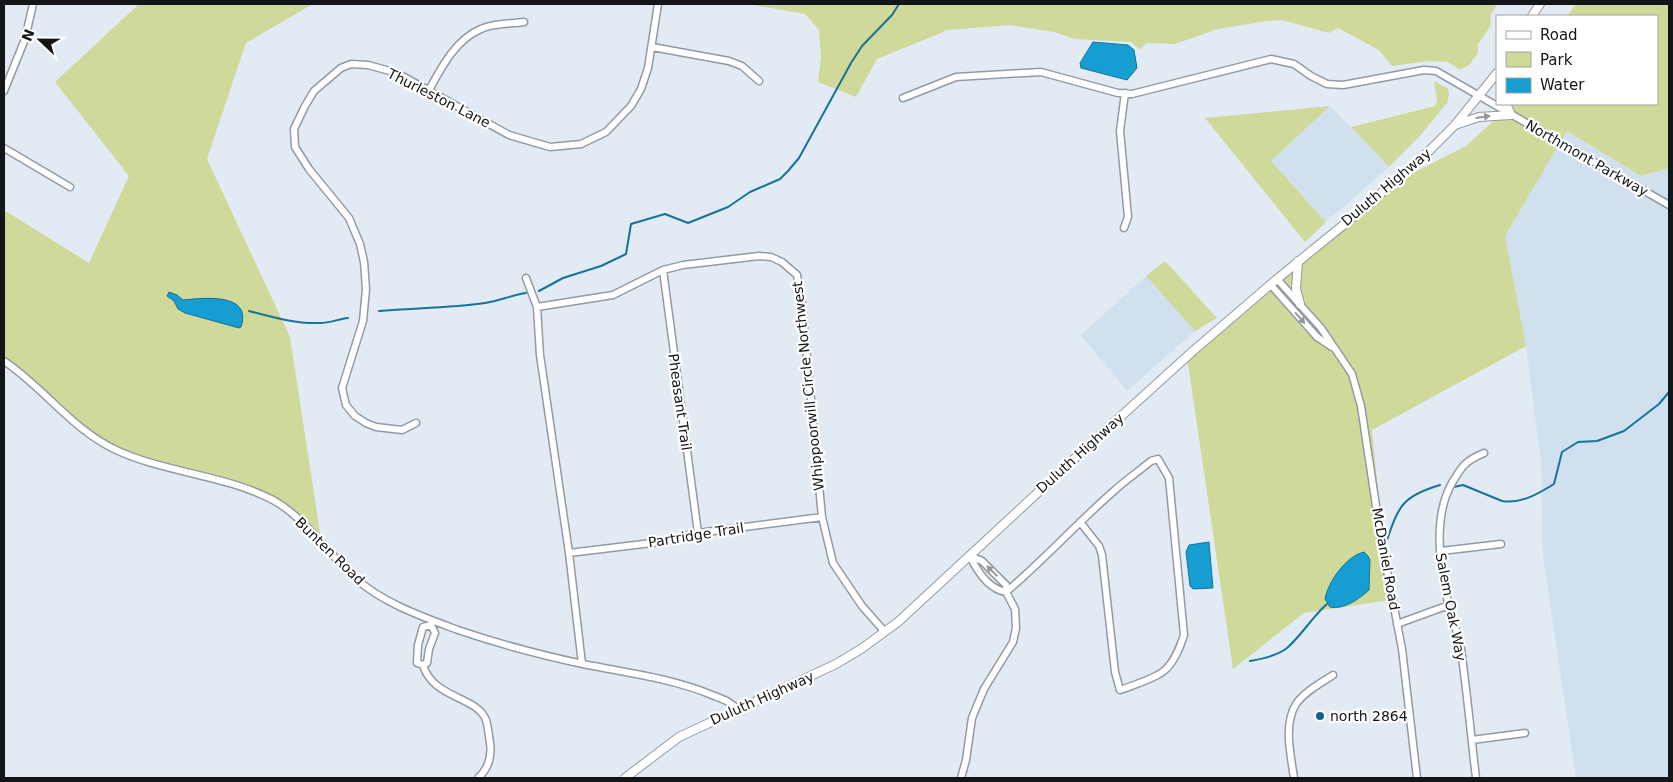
<svg xmlns="http://www.w3.org/2000/svg" width="1673" height="782" font-family="'DejaVu Sans',sans-serif">
	<rect width="100%" height="100%" fill="#e2ebf4"/>
	<!-- built -->
	<path fill="#d1e0ee" d="M1330 106 1389 167 1326 222 1271 161Z
		M1567 131 1641 176 1669 168V778H1576L1543 556 1541 462 1526 346 1505 236Z
		M1146 276 1195 331 1127 391 1081 335Z"/>
	<!-- green -->
	<path fill="#cfd999" d="M139 4H313L246 43 207 159 290 337 321 539 277 497 145 462 91 432 53 397 4 365V210L89 263 129 176 55 82Z
		M748 4H1497L1491 15 1490 27 1478 44V53L1469 65 1460 70 1448 62 1429 61 1392 66 1379 50 1338 28 1329 33 1282 20 1267 21 1218 29 1175 44 1146 43 1140 50 1131 42 1075 39 1054 32 1010 25 948 30 877 59 856 97 818 82 821 57 819 30 805 14Z
		M1576 4H1669V168L1641 176 1567 131 1505 236 1526 346 1372 430 1389 600 1304 613 1233 669 1187 357 1399 180 1466 146 1512 104H1657V16H1567Z
		M1434 81 1448 89 1449 95 1447 103 1419 137 1389 167 1351 127 1435 106 1437 101Z
		M1330 106 1271 161 1326 222 1305 242 1205 118Z
		M1165 261 1217 318 1195 331 1146 276Z"/>
	<!-- water -->
	<path fill="#169dd1" stroke="#15749a" d="M1093 42 1128 45 1134 50 1137 68 1127 80 1081 68 1080 63Z
		M169 292 177 295 183 300C203 298 253 292 241 327L239 328 185 313 178 309 174 301 167 296Z
		M1209 542 1213 588 1193 589 1190 586 1186 552 1189 545Z
		M1364 552 1368 556 1370 560 1369 590C1359 599 1344 610 1330 607L1325 599C1328 582 1346 556 1364 552Z"/>
	<g fill="none" stroke-linecap="round" stroke-linejoin="round">
		<!-- stream -->
		<path stroke="#15749a" stroke-width="2" d="M539 291 563 278 601 266 626 254 631 224 665 214 688 223 728 207 750 192 780 179 788 171 799 158 851 63 862 46 892 15 899 4
			M249 311C272 317 296 324 320 323 329 323 339 319 348 318
			M379 311C414 308 451 308 485 303 499 301 512 295 526 293
			M1454 487 1463 485 1502 501C1521 504 1538 494 1554 484L1562 452 1578 442 1597 441 1624 431 1659 404 1669 392
			M1387 540C1399 505 1403 496 1440 485
			M1250 661C1262 659 1277 656 1287 648 1302 635 1312 617 1327 604"/>
		<!-- minor casing -->
		<g stroke="#929ba3" stroke-width="9">
			<path id="minor" d="M652 47 729 61 742 66 759 81
				M429 90C441 68 456 39 481 29 494 23 510 24 524 22
				M4 91 25 39 33 4
				M903 98 956 77 1041 72 1118 93 1132 94 1271 59 1294 64 1311 76 1327 84 1343 85 1424 70 1436 71 1669 205
				M4 148 70 187
				M1124 228 1128 217 1120 131 1125 93
				M663 270 698 533
				M526 278 537 307 540 355 569 553 582 664
				M1277 279 1321 328 1352 374 1361 406 1381 539 1402 649 1417 778
				M1270 284 1317 337 1332 347
				M537 307 613 295 663 270 683 265 759 256 771 257 782 262 797 275 802 304 822 517 833 563 862 606 885 632
				M4 361C43 387 71 428 114 449 164 473 223 474 273 500 303 516 329 554 354 577 382 603 423 617 458 630 499 644 541 655 583 664 627 673 671 678 712 695 722 699 730 701 737 709
				M416 423 402 430 376 427 366 423 355 416 346 405 342 388 363 321 366 289 364 262 360 244 349 218 309 169 295 147 294 129 305 106 314 91 341 68 351 64 368 65 397 73 509 135 550 147 581 144 606 132 631 106 641 89 648 68 658 4
				M1441 551 1501 544
				M569 553 660 542 698 533 822 517
				M970 556C977 571 989 589 1006 592
				M1006 592C1044 560 1077 523 1115 490 1126 480 1139 471 1151 461L1158 459 1169 478 1184 635C1180 647 1175 661 1165 670 1155 679 1133 685 1120 690L1115 672 1102 555 1099 546 1080 522
				M433 621 431 625 423 627 418 645 417 663 423 665C433 699 477 696 486 720 488 727 489 736 490 743 492 757 488 769 478 778
				M1397 624 1449 605
				M423 665 427 663 429 649 435 633 431 625
				M1472 740 1525 733
				M961 778 966 760 972 718 984 689 1013 642 1016 628 1015 609 1006 592V585L982 561 970 556
				M1294 778C1291 756 1283 725 1296 704 1304 692 1321 683 1333 675
				M1476 778C1471 736 1467 692 1461 650 1458 632 1451 616 1447 598 1439 562 1433 516 1452 483 1462 466 1465 461 1484 453"/>
		</g>
		<!-- major casing -->
		<g stroke="#929ba3" stroke-width="10">
			<path id="major" d="M1532 16 1540 4
				M1455 125 1479 117 1511 115 1506 104
				M1298 261 1296 289 1300 304
				M625 778 679 737 836 664 861 649 898 622 1086 448 1193 351 1277 279 1363 209 1427 153 1455 125 1497 73"/>
		</g>
		<!-- minor -->
		<use href="#minor" stroke="#fff" stroke-width="6"/>
		<!-- major -->
		<use href="#major" stroke="#fff" stroke-width="8"/>
	</g>
	<!-- one-way arrows -->
	<defs><path id="oneway-solid" d="M-6-.8H1V-3.2L6.5 0L1 3.2V.8H-6Z" transform="scale(1.25)"/></defs>
	<g fill="#959698">
		<use href="#oneway-solid" transform="translate(1483 117) rotate(-8)"/>
		<use href="#oneway-solid" transform="translate(1300 318) rotate(49)"/>
		<use href="#oneway-solid" transform="translate(992 571) rotate(-135)"/>
	</g>
	<!-- markers -->
	<circle fill="#145f92" stroke="#fff" stroke-width="2" cx="1320" cy="716" r="5"/>
	<g text-anchor="middle" stroke-width="4.5" stroke-linejoin="round" paint-order="stroke">
		<!-- street labels -->
		<g font-size="14" fill="#131619" stroke="#fff">
			<text transform="translate(439 98) rotate(27)" y="5">Thurleston Lane</text>
			<text transform="translate(1587 158) rotate(30)" y="5">Northmont Parkway</text>
			<text transform="translate(1386 187) rotate(-40)" y="5">Duluth Highway</text>
			<text transform="translate(808 386) rotate(-96)" y="5">Whippoorwill Circle Northwest</text>
			<text transform="translate(680 402) rotate(82)" y="5">Pheasant Trail</text>
			<text transform="translate(1080 453) rotate(-42)" y="5">Duluth Highway</text>
			<text transform="translate(696 535) rotate(-9)" y="5">Partridge Trail</text>
			<text transform="translate(330 551) rotate(44)" y="5">Bunten Road</text>
			<text transform="translate(1386 559) rotate(80)" y="5">McDaniel Road</text>
			<text transform="translate(1451 607) rotate(79)" y="5">Salem Oak Way</text>
			<text transform="translate(762 698) rotate(-24)" y="5">Duluth Highway</text>
		</g>
		<!-- poi labels -->
		<g font-size="14" fill="#131619" stroke="#fff" text-anchor="start">
			<text x="1330" y="721">north 2864</text>
		</g>
	</g>
	<!-- border -->
	<rect width="1673" height="782" fill="none" stroke="#131619" stroke-width="10"/>
	<!-- legend -->
	<rect x="1496" y="15" width="162" height="90" fill="#ffffff" stroke="#a1a2a3"/>
	<rect x="1506" y="31" width="25" height="8" fill="#ffffff" stroke="#a1a2a3"/>
	<text x="1540" y="40" font-size="15" fill="#131619">Road</text>
	<rect x="1506" y="52" width="25" height="15" fill="#cfd999" stroke="#a1a2a3"/>
	<text x="1540" y="65" font-size="15" fill="#131619">Park</text>
	<rect x="1506" y="78" width="25" height="15" fill="#169dd1" stroke="#a1a2a3"/>
	<text x="1540" y="90" font-size="15" fill="#131619">Water</text>
	<!-- north arrow -->
	<g transform="translate(40 40) rotate(292)" stroke="#ffffff" stroke-width="4" paint-order="stroke">
	<path d="M0-4L9 19L0 12L-9 19Z" fill="#131619"/>
	<text y="-8" font-size="14" font-weight="bold" text-anchor="middle" fill="#131619">N</text>
	</g>
</svg>
